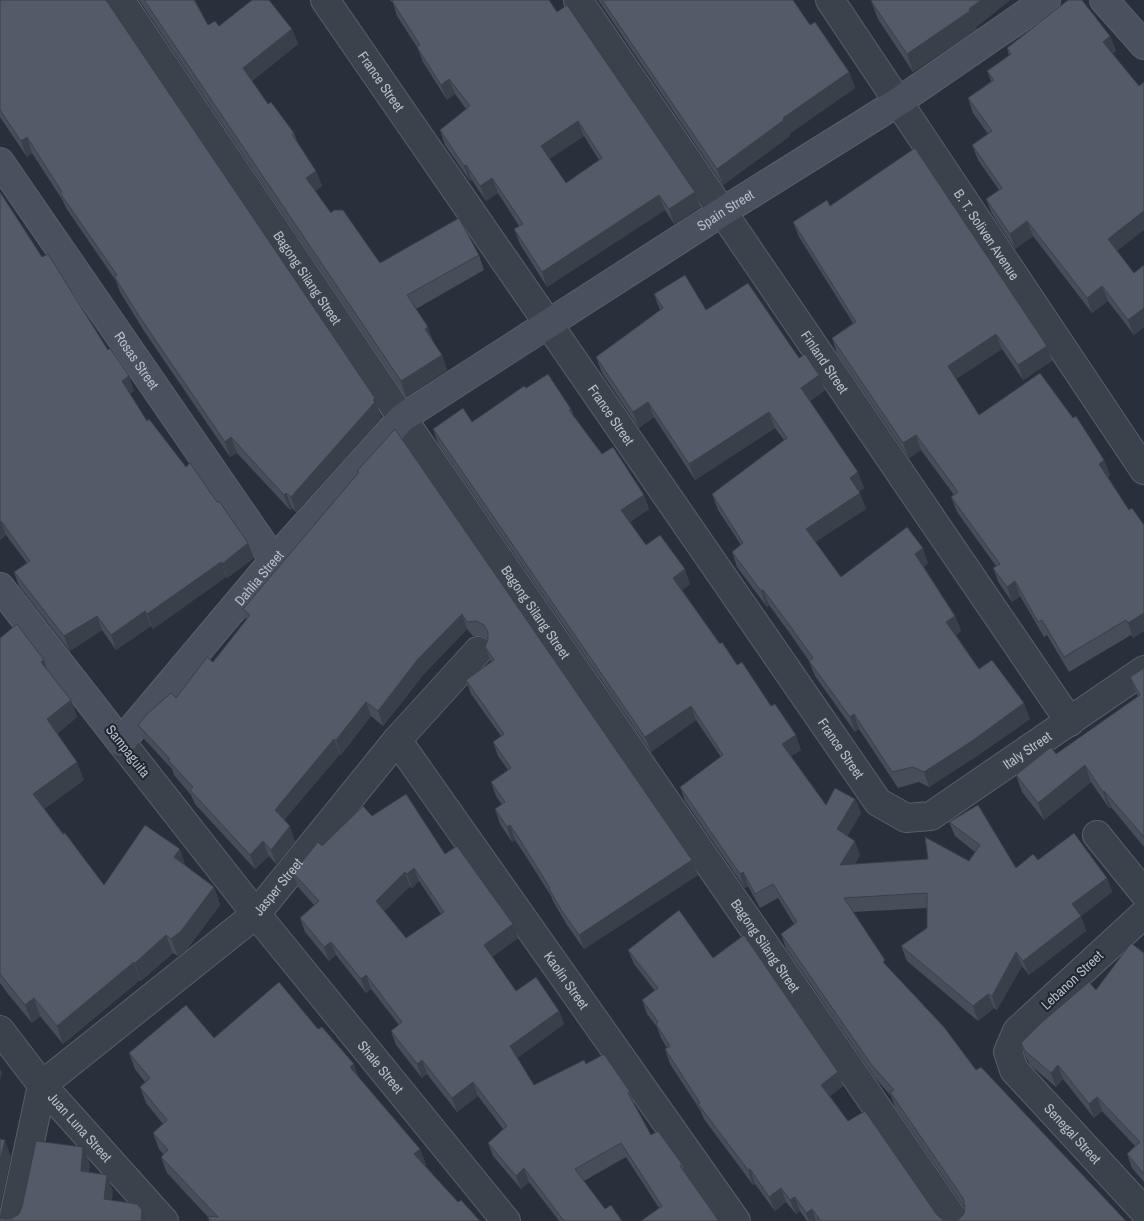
<svg xmlns="http://www.w3.org/2000/svg" width="1144" height="1221" font-family="'Archivo Narrow',sans-serif">
	<rect width="100%" height="100%" fill="#27303b"/>
	<g fill="none" stroke-linecap="round" stroke-linejoin="round">
		<!-- street casing -->
		<g stroke="#596069" stroke-width="30">
			<g id="street">
				<path id="s1" d="M120 0 402 418 955 1221"/>
				<path id="s2" d="M325 0 878 802 906 818 931 816 1144 670"/>
				<path id="s3" d="M578 0 1070 722"/>
				<path id="s4" d="M830 0 1144 470"/>
				<path id="s5" d="M397 740 736 1221"/>
				<path id="s6" d="M121 742 256 914 506 1221"/>
				<path d="M1097 835 1144 893"/>
				<path id="s7" d="M1144 914 1017 1031 1008 1052 1014 1070 1144 1211"/>
				<path id="s8" d="M0 1030 42 1085 164 1221"/>
				<path id="s9" d="M13 1221 42 1085 256 914 397 740 478 651"/>
			</g>
		</g>
		<!-- secondary casing -->
		<g stroke="#596069" stroke-width="30">
			<g id="secondary">
				<path d="M1104 0 1144 45"/>
				<path id="s10" d="M0 162 274 560"/>
				<path id="s11" d="M0 587 121 742 274 560 402 418 722 212 898 102 1046 0"/>
			</g>
		</g>
		<!-- street -->
		<use href="#street" stroke="#3b424b" stroke-width="28"/>
		<!-- secondary -->
		<use href="#secondary" stroke="#49515e" stroke-width="28"/>
	</g>
	<!-- wall -->
	<path fill="#474e59" fill-rule="evenodd" d="M0 0 380 414 381 418 296 512 292 508 290 510 237 453 230 457 144 331 120 292 116 281 66 208 63 201 32 153 27 157 0 117Z
		M139 0H195L208 25 219 26 292 29 298 44 252 81 268 104 294 133 297 141 316 171 322 186 315 191 331 213 380 263 479 255 484 270 416 309 433 342 442 355 447 370 406 397Z
		M390 0H549L557 12 700 207 674 224 665 210 547 287 520 244 514 229 519 226 498 193 486 201 472 180 470 181 445 145 440 130 466 109 455 94 447 100 423 62 417 47 397 16 393 3ZM584 136 599 160 566 183 549 159Z
		M598 0H793L810 25 849 72 855 88 789 134 790 136 723 185Z
		M872 0H1010L976 27 977 29 913 72 878 19 871 1Z
		M1110 36 1116 51 1113 53 1117 251 1134 273 1144 265V327L1134 335 1108 301 1092 313 1033 236 1015 249 992 214 986 199 999 190 978 160 972 145 988 134 973 113 968 98 991 81 987 71 1009 56 1007 48Z
		M0 192 42 257 134 391 130 394 147 421 186 467 217 502 248 543 254 558 227 578 226 577 153 629 151 626 116 650 102 630 70 651 19 586 14 572 27 563 6 535 0 540Z
		M830 206 1047 346 1052 361 1023 380 1002 349 956 379 979 415 1073 418 1104 460 1110 475 1108 477 1129 510 1144 525V631L1133 638 1131 635 1069 672 1047 635 1044 637 1020 596 1012 602 999 583 993 568 996 566 957 512 951 497 954 495 921 450 909 458 837 353 832 338 853 323 799 237 793 222Z
		M654 294 706 310 799 358 819 375 825 390 810 401 864 488 859 492 866 509 815 542 841 577 928 563 924 567 955 616 961 631 956 635 979 669 1030 719 977 756 929 787 919 782 898 788 859 729 855 732 815 676 809 661 791 635 769 605 767 607 737 567 732 552 741 545 718 510 712 494 784 440 775 428 695 480 654 417 639 428 602 373 596 357 660 310Z
		M526 388 571 409 574 416 602 454 644 495 649 509 630 522 646 545 690 584 682 590 720 644 737 665 801 750 791 756 826 805 855 799 861 813 847 836 860 855 855 864 969 861 975 852 955 836 949 822 1016 868 1038 860 1107 878 1112 892 1081 916 1086 931 1029 975 1022 966 997 1010 994 1008 978 1021 907 961 901 946 927 928V908L853 912 887 967 976 1070 1126 1221 959 1219 964 1214 965 1208 895 1107 891 1096 876 1079 786 948 781 934 794 924 778 898 760 908 748 886 745 888 685 801 680 787 721 757 696 720 651 752 438 443 433 429 472 422Z
		M357 471 692 860 698 875 584 949 567 925 554 903 551 896 527 858 515 840 512 842 500 824 495 809 502 805 496 796 491 782 508 770 498 756 493 742 501 736 471 694 466 680 491 662 485 647 488 639 481 636H473L467 629 424 674 383 726 371 716 341 755 340 754 284 820 295 841 276 864 269 856 255 869 195 804 191 795 174 775 172 769 144 739 138 725 176 698 213 662 246 620 243 609 358 473Z
		M0 638 47 670 77 717 57 734 84 780 44 809 104 885 186 866 214 887 220 905 187 949 178 956 173 953 141 981 140 980 63 1044 40 1016 32 1023 8 994 0 983Z
		M1144 668V847L1111 807 1109 808 1091 782 1044 820 1022 792 1016 775 1056 754 1138 697 1130 677Z
		M372 816 445 854 518 938 492 957 516 991 559 1011 564 1024 517 1058 534 1085 586 1064 630 1092 635 1106 651 1135 682 1164 685 1173 719 1221 659 1208 626 1157 584 1181 605 1209 622 1221H559L529 1182 521 1189 493 1156 488 1143 503 1129 478 1096 457 1112 427 1074 422 1078 396 1045 391 1031 399 1025 371 989 366 993 336 955 329 961 305 932 300 918 314 905 298 887 293 873 322 846ZM419 881 441 914 406 938 384 911 410 886 412 888Z
		M628 950 713 958 838 1072 843 1086 830 1096 848 1121 937 1215 943 1220 946 1221H807L800 1211 796 1214 786 1202 775 1211 755 1184 753 1185 704 1119 700 1110 670 1064 665 1049 667 1048 661 1038 657 1027 647 1014 642 1000 655 991 634 964Z
		M1144 953V1182L1132 1168 1127 1154 1135 1146 1102 1111 1094 1118 1063 1079 1056 1087 1030 1065 1026 1057 1021 1043 1096 990Z
		M214 1038 359 1078 420 1149 426 1165 425 1166 458 1202 480 1221H209L207 1216 167 1173 161 1157 164 1155 159 1149 153 1133 163 1124 146 1103 140 1087 145 1082 135 1069 129 1053Z"/>
	<!-- shaded-wall -->
	<path fill="#3a4049" d="M981 0H1010L976 27 977 29 913 72 907 54Z
		M292 29 298 44 249 83 243 68Z
		M1110 36 1116 51 1109 57 1103 42Z
		M849 72 855 88 789 134 790 136 723 185 717 169 783 118Z
		M449 79 455 94 447 100 441 85Z
		M578 121 584 136 546 161 541 146Z
		M27 137 32 153 27 157 21 141Z
		M466 165 472 180 470 181 464 166Z
		M316 171 322 186 311 194 306 178Z
		M492 178 498 193 486 201 480 186Z
		M695 192 700 207 674 224 669 209Z
		M659 195 665 210 547 287 542 272Z
		M1144 211V230L1113 254 1108 239Z
		M1027 221 1033 236 1015 249 1010 234Z
		M1102 286 1108 301 1092 313 1087 298Z
		M1144 308V327L1134 335 1128 320Z
		M428 327 434 343 425 329Z
		M996 334 1002 349 953 381 948 366Z
		M1047 346 1052 361 1023 380 1018 365Z
		M442 355 447 370 406 397 401 381Z
		M819 375 825 390 806 403 801 388Z
		M129 376 134 391 127 395 122 381Z
		M375 398 380 414 381 418 296 512 291 497Z
		M648 402 654 417 639 428 633 412Z
		M769 412 775 428 695 480 689 464Z
		M916 435 921 450 909 458 903 443Z
		M231 437 237 453 230 457 225 442Z
		M1104 460 1110 475 1105 479 1099 464Z
		M858 472 864 488 856 494 850 478Z
		M286 493 292 508 290 510 284 495Z
		M860 493 866 509 811 545 806 529Z
		M644 495 649 509 626 524 621 510Z
		M1 521 6 535 0 540V522Z
		M248 543 254 558 227 578 222 564Z
		M923 548 928 563 921 569 915 554Z
		M221 562 226 577 153 629 147 614Z
		M685 569 690 584 679 592 673 578Z
		M1015 581 1020 596 1012 602 1007 587Z
		M763 590 769 605 767 607 761 591Z
		M145 611 151 626 116 650 111 635Z
		M1144 613V631L1133 638 1128 623Z
		M462 614 467 629 424 674 383 726 378 711 418 659Z
		M97 616 102 630 70 651 64 636Z
		M955 616 961 631 952 637 946 622Z
		M44 660 50 678 41 662Z
		M71 700 77 717 53 737 47 719Z
		M366 702 371 716 341 755 336 740Z
		M1024 703 1030 719 977 756 929 787 924 772Z
		M691 706 696 720 651 752 645 737Z
		M854 714 859 729 855 732 850 717Z
		M796 735 801 750 787 759 782 744Z
		M334 739 340 754 280 825 275 810Z
		M77 762 84 780 40 812 33 794Z
		M1085 765 1091 782 1044 820 1038 803Z
		M1104 791 1111 807 1109 808 1103 792Z
		M855 799 861 813 843 844 837 829Z
		M510 825 515 840 512 842 507 827Z
		M290 826 295 841 276 864 271 850Z
		M263 841 269 856 255 869 250 855Z
		M855 841 860 855 846 879 840 865Z
		M180 849 186 867 174 857Z
		M692 860 698 875 584 949 579 935Z
		M414 868 419 881 412 888 407 874Z
		M405 872 410 886 381 915 376 901Z
		M743 872 748 886 745 888 740 874Z
		M1107 878 1112 892 1077 919 1072 904Z
		M214 887 220 905 187 949 178 956 171 939Z
		M1081 916 1086 931 1029 975 1023 961Z
		M513 924 518 938 489 959 484 945Z
		M166 935 173 953 141 981 135 963Z
		M331 942 336 955 329 961 324 947Z
		M1016 952 1022 966 997 1010 992 996Z
		M134 962 140 980 63 1044 57 1026Z
		M366 975 371 989 366 993 361 979Z
		M988 994 994 1008 978 1021 973 1006Z
		M34 998 40 1016 32 1023 25 1005Z
		M559 1011 564 1024 515 1059 510 1046Z
		M422 1060 427 1074 422 1078 417 1064Z
		M354 1064 360 1081 350 1067Z
		M1058 1065 1063 1079 1056 1087 1051 1073Z
		M0 1068 2 1073 0 1080Z
		M838 1072 843 1086 826 1099 821 1085Z
		M473 1082 478 1096 457 1112 452 1098Z
		M1097 1097 1102 1111 1094 1118 1089 1104Z
		M5 1140 11 1157 0 1207V1161Z
		M83 1147 90 1164 87 1188 81 1171Z
		M420 1149 426 1165 420 1171 414 1154Z
		M524 1168 529 1182 521 1189 516 1176Z
		M750 1169 755 1184 753 1185 748 1170Z
		M107 1175 113 1191 110 1216 104 1199Z
		M781 1188 786 1202 775 1211 769 1197Z
		M795 1197 800 1211 796 1214 790 1200Z
		M812 1209 816 1221H809L806 1213Z
		M142 1210 146 1221H141Z"/>
	<!-- building -->
	<path fill="#535b68" stroke="#3a4049" fill-rule="evenodd" d="M0 0H106L375 398 373 400 375 402 291 497 286 493 284 495 231 437 225 442 139 316 114 276 117 275 60 193 62 192 27 137 21 141 0 110Z
		M144 0H194L208 25 215 21 219 26 252 0H269L292 29 243 68 268 104 271 102 294 133 292 134 316 171 306 178 331 213 334 210H343L380 263 459 218 479 255 407 295 428 327 425 329 442 355 401 381Z
		M394 0H549L557 12 567 5 695 192 669 209 659 195 542 272 514 229 523 224 492 178 480 186 466 165 464 166 440 130 470 106 449 79 441 85 417 47 420 45 392 1ZM578 121 602 158 566 183 541 146Z
		M602 0H793L810 25 815 22 849 72 783 118 784 120 717 169Z
		M873 0H981L969 9 970 11 907 54 871 1Z
		M1068 0H1082L1110 36 1103 42 1139 86 1144 82V211L1108 239 1134 273 1144 265V308L1128 320 1102 286 1087 298 1027 221 1010 234 986 199 1002 188 972 145 992 131 968 98 994 80 987 71 1011 54 1007 48Z
		M915 148 1047 346 1018 365 996 334 948 366 979 415 1040 373 1073 418 1076 416 1104 460 1099 464 1129 510 1132 508 1144 525V613L1128 623 1126 620 1064 657 1042 620 1038 622 1015 581 1007 587 993 568 1000 564 951 497 958 492 916 435 903 443 832 338 856 322 793 222 827 200 830 206Z
		M0 192 42 257 48 254 108 350 110 348 129 376 122 381 147 421 149 419 186 467 190 463 217 502 219 501 248 543 222 564 221 562 147 614 145 611 111 635 97 616 64 636 14 572 30 561 1 521 0 522Z
		M685 275 706 310 748 283 799 358 805 354 819 375 801 388 858 472 850 478 860 493 806 529 841 577 907 527 923 548 915 554 955 616 946 622 979 669 992 660 1024 703 972 741 924 772 913 767 892 772 854 714 850 717 809 661 813 658 785 619 763 590 761 591 732 552 743 543 712 494 787 438 769 412 689 464 648 402 633 412 596 357 663 308 654 294Z
		M548 374 571 409 569 410 602 454 613 447 644 495 621 510 646 545 660 535 685 569 673 578 720 644 722 642 737 665 742 662 771 706 775 704 796 735 782 744 826 805 835 788 855 799 837 829 855 841 840 865 928 859 925 837 969 861 980 845 949 822 978 805 1016 868 1033 854 1038 860 1074 833 1107 878 1072 904 1081 916 1023 961 1016 952 992 996 988 994 973 1006 901 946 927 928V893L844 898 885 960 883 962 944 1027 976 1070 981 1067 1126 1221H954L959 1219 964 1214 965 1206 963 1198 890 1092 894 1090 871 1064 781 934 797 922 773 884 755 894 743 872 740 874 680 787 723 755 691 706 645 737 433 429 463 408 472 422 524 386 526 388Z
		M395 429 692 860 579 935 562 911 549 889 550 888 522 843 510 825 507 827 495 809 505 802 491 782 511 768 493 742 504 734 466 680 494 660 485 647 488 639V632L484 625 476 621 467 622 462 614 418 659 378 711 366 702 336 740 334 739 275 810 290 826 271 850 263 841 250 855 190 790 193 787 168 760 170 759 138 725 148 713 171 693 176 698 207 657 213 662 250 615 243 609 359 472 357 471Z
		M17 624 44 660 41 662 71 700 47 719 77 762 33 794 63 834 65 833 104 885 145 825 180 849 174 857 214 887 181 931 171 939 166 935 135 963 134 962 57 1026 34 998 25 1005 0 974V638Z
		M1144 668V837L1104 791 1103 792 1085 765 1038 803 1016 775 1051 747 1056 754 1140 695 1130 677Z
		M406 794 445 854 457 846 513 924 484 945 516 991 536 977 559 1011 510 1046 534 1085 584 1060 586 1064 604 1054 630 1092 628 1093 651 1135 658 1131 682 1164 680 1166 719 1221H641L662 1206 621 1143 575 1169 605 1209 611 1205 622 1221H564L524 1168 516 1176 488 1143 507 1126 473 1082 452 1098 422 1060 417 1064 391 1031 402 1022 366 975 361 979 331 942 324 947 300 918 319 901 293 873 318 842 322 846 363 806 372 816ZM414 868 444 912 406 938 376 901 405 872 407 874Z
		M679 910 713 958 744 935 838 1072 821 1085 848 1121 865 1111 937 1215 943 1220 946 1221H821L812 1209 806 1213 795 1197 790 1200 781 1188 769 1197 750 1169 748 1170 698 1104 700 1103 665 1049 670 1046 656 1024 658 1022 642 1000 658 988 628 950Z
		M1131 943 1144 953V1174L1127 1154 1140 1142 1097 1097 1089 1104 1058 1065 1051 1073 1025 1051 1021 1043 1042 1022 1089 982 1096 990Z
		M279 982 318 1029 322 1027 354 1064 350 1067 420 1149 414 1154 458 1202 461 1200 480 1221H212L207 1216 218 1217 161 1157 168 1150 153 1133 167 1120 140 1087 150 1078 129 1053 186 1005 214 1038Z
		M0 1139 5 1140 0 1161Z
		M36 1141 83 1147 81 1171 107 1175 104 1199 137 1204 142 1210 141 1221H0V1218L4 1219H11L19 1214 22 1207Z"/>
	<g text-anchor="middle" stroke-width="4" stroke-linejoin="round" paint-order="stroke">
		<!-- street labels -->
		<g font-size="14" fill="#b7bdc6" stroke="#202730">
			<text dy="5" stroke="none"><textPath href="#s2" startOffset="99">France Street</textPath></text>
			<text dy="5" stroke="none"><textPath href="#s11" startOffset="1010">Spain Street</textPath></text>
			<text dy="5" stroke="none"><textPath href="#s4" startOffset="282">B. T. Soliven Avenue</textPath></text>
			<text dy="5" stroke="none"><textPath href="#s1" startOffset="335">Bagong Silang Street</textPath></text>
			<text dy="5" stroke="none"><textPath href="#s10" startOffset="241">Rosas Street</textPath></text>
			<text dy="5" stroke="none"><textPath href="#s3" startOffset="438">Finland Street</textPath></text>
			<text dy="5" stroke="none"><textPath href="#s2" startOffset="504">France Street</textPath></text>
			<text dy="5" stroke="none"><textPath href="#s11" startOffset="411">Dahlia Street</textPath></text>
			<text dy="5" stroke="none"><textPath href="#s1" startOffset="740">Bagong Silang Street</textPath></text>
			<text dy="5" stroke="none"><textPath href="#s2" startOffset="909">France Street</textPath></text>
			<text transform="translate(128 751) rotate(52)" y="5">Sampaguita</text>
			<text dy="5" stroke="none"><textPath href="#s2" startOffset="1148">Italy Street</textPath></text>
			<text dy="5" stroke="none"><textPath href="#s9" startOffset="448">Jasper Street</textPath></text>
			<text dy="5" stroke="none"><textPath href="#s1" startOffset="1145">Bagong Silang Street</textPath></text>
			<text dy="5" stroke="none"><textPath href="#s5" startOffset="294">Kaolin Street</textPath></text>
			<text transform="translate(1072 980) rotate(-43)" y="5">Lebanon Street</text>
			<text dy="5" stroke="none"><textPath href="#s6" startOffset="416">Shale Street</textPath></text>
			<text dy="5" stroke="none"><textPath href="#s8" startOffset="126">Juan Luna Street</textPath></text>
			<text dy="5" stroke="none"><textPath href="#s7" startOffset="301">Senegal Street</textPath></text>
		</g>
	</g>
</svg>
